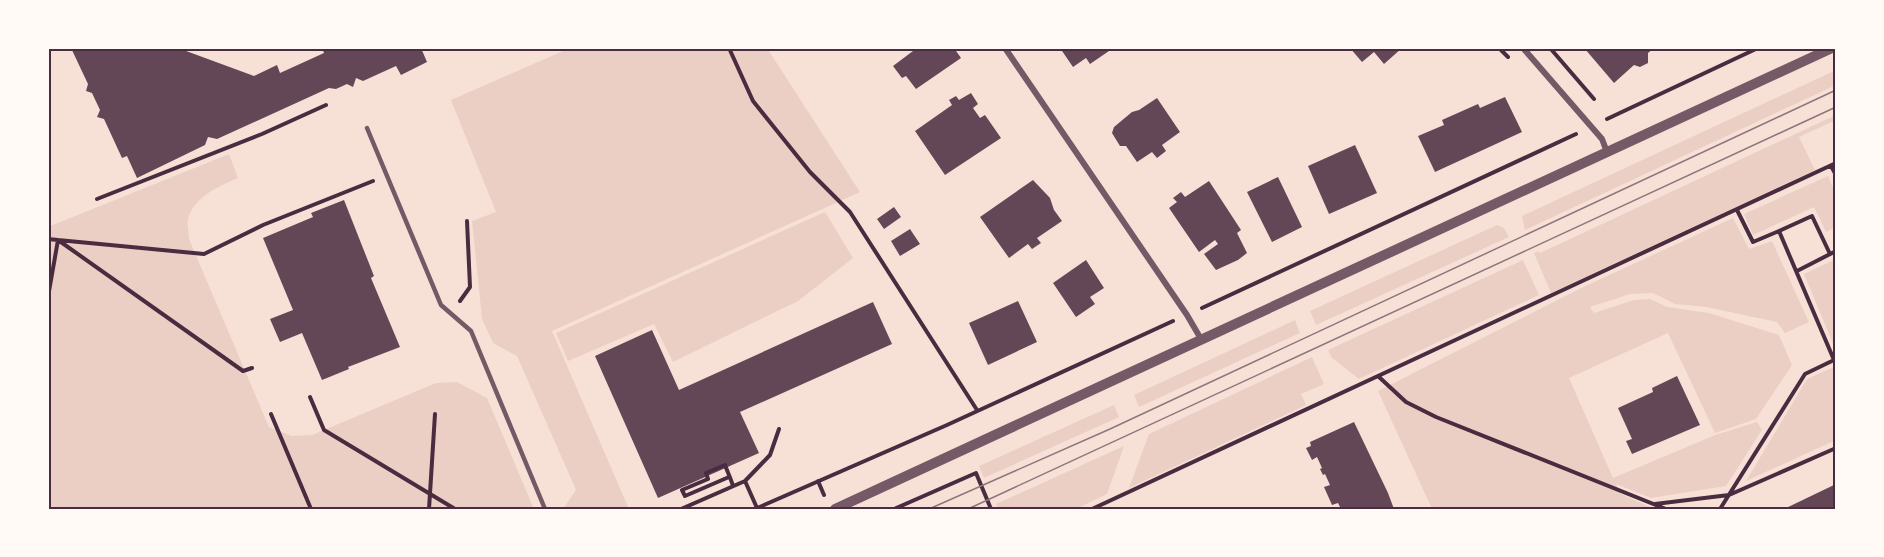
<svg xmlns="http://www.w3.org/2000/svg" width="1884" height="557" font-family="'Asap Condensed',sans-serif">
	<rect width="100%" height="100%" fill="#f7e1d7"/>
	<!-- green -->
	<path fill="#ebcfc5" d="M570 48H767L860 192 552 331 629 509H563L576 490 517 356 493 343 482 319 472 221 496 212 451 100Z
		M1836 70V85L1525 230 1522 216Z
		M1836 115V120L1799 137 1815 170 1551 293 1534 253 1538 251 1540 253Z
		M229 154 238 178C219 186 193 197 188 220 187 225 189 233 189 239L269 427 292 436 312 435 436 383 457 382 487 398 534 509H48V227Z
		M1828 176 1836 194V227L1826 232 1814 207 1753 235 1744 214Z
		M825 212 853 258 798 301 673 362 654 324 568 361 556 333Z
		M1733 218 1749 249 1772 241 1809 322 1785 333 1777 322 1706 307 1675 304 1653 293 1630 294 1590 307 1594 313 1634 300 1650 299 1667 307 1709 313 1779 335 1792 365 1756 419 1715 433 1668 333 1569 378 1613 478 1715 435 1757 422 1762 430 1726 486 1651 498 1616 484 1621 494 1654 509H1432L1378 391 1581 288Z
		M1497 225 1504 228 1509 237 1316 325 1310 311Z
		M1836 259V351L1804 274Z
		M1523 260 1539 295 1359 379 1332 358 1328 350Z
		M1295 320 1300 333 1139 407 1134 395Z
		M1312 357 1324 384 1301 394 1306 405 1129 488 1149 434Z
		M1836 366V440L1746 481 1807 379Z
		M1114 405 1119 417 984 478 979 466Z
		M1124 446 1107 494 1076 509H998L996 504Z"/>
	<!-- building -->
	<path fill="#644757" d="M71 48H178L254 76 277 65 280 73 324 53 322 48H421L427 62 401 75 396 66 363 81 356 78 353 87 347 84 336 89 329 88 217 139 208 137 205 145 137 178 127 156 122 158 104 119 97 117 100 110 92 93 86 91 88 84Z
		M917 48H954L961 58 916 89 906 76 902 78 893 66Z
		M1060 48H1107L1109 51 1090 64 1086 58 1073 67Z
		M1350 48H1402L1384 64 1374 52 1362 62Z
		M1587 48H1654L1648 53V63L1640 67 1634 65 1614 83 1585 49Z
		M971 93 978 104 973 108 980 118 985 115 1001 138 945 175 915 131 952 105 949 100 956 96 959 100Z
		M1505 97 1522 132 1435 172 1418 136 1444 125 1442 120 1478 104 1480 108Z
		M1157 98 1180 132 1162 145 1166 151 1157 158 1152 152 1137 162 1126 146H1120L1112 133 1114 127 1132 112 1139 110Z
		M1355 145 1377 193 1329 214 1308 166Z
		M1278 177 1302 227 1272 242 1247 192Z
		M1033 180 1050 198 1054 210 1062 221 1037 238 1041 243 1032 249 1028 244 1009 258 980 217Z
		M1209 181 1241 230 1237 233 1247 253 1238 260 1216 270 1204 254 1218 244 1215 240 1199 252 1169 208 1177 202 1173 198 1181 192 1185 197Z
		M344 200 374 276 371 278 400 347 348 367 349 369 322 380 302 333 280 342 270 319 293 310 263 238 313 217 311 213Z
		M894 207 901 217 884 229 877 219Z
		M910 229 920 244 900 256 891 241Z
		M1086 260 1104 288 1090 297 1095 304 1076 317 1053 283Z
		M1018 301 1037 342 988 365 969 323Z
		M873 302 892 344 740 412 759 453 658 498 595 356 652 330 679 390Z
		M1677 376 1700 425 1632 454 1626 441 1632 439 1618 408 1653 392 1652 388Z
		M1354 422 1388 493 1394 509H1341L1338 503 1332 505 1324 487 1330 485 1325 474 1323 475 1320 469 1322 468 1317 457 1312 460 1306 448 1311 446 1310 442Z
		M1836 484V509H1784Z"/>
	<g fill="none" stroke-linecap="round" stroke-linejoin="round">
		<!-- path -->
		<path stroke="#4a2c40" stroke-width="4" d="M729 48 753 101 810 172 850 212 977 410
			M1499 48 1508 57
			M1550 48 1594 99
			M1607 119 1758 48
			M1831 166 1836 175
			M97 199 262 134 326 105
			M1779 231 1812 216 1830 254
			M48 239 58 240 48 297
			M1797 271 1836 251
			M460 301 470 287 467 221
			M1202 308 1576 134
			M252 368 243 371 58 240 204 254 263 225 373 181
			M1379 377 1406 402 1436 417 1666 509
			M310 397 324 430 455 509
			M271 414 311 509
			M729 477 685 496 682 490 708 479 706 473 725 465C728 473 731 479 733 486
			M745 481 757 508
			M818 481 824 495
			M1655 504 1729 495 1836 448
			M429 509 435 414
			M681 509 745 481 770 455 779 429
			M755 509 947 425 1173 321
			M894 509 976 473 991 509
			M1092 509 1836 163
			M1720 509 1805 374 1834 360 1779 231 1753 242 1737 210"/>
		<!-- service -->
		<path stroke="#755966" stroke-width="4.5" d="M367 128 441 305 471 331 545 509"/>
		<!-- minor -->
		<path stroke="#755966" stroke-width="6" d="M1005 48 1187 315 1201 339
			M1523 48 1602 139 1607 152"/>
		<!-- tertiary -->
		<path stroke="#755966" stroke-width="10" d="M835 509 1832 48"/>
		<!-- tram -->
		<path stroke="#8f747c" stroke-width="1.5" d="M929 509 1110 429 1836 90
			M968 509 1836 107"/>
	</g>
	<!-- border -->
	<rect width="1884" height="557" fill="none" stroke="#fffaf5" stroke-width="99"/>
	<rect x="50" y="50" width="1784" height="458" fill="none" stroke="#4a2c40" stroke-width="2"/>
</svg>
